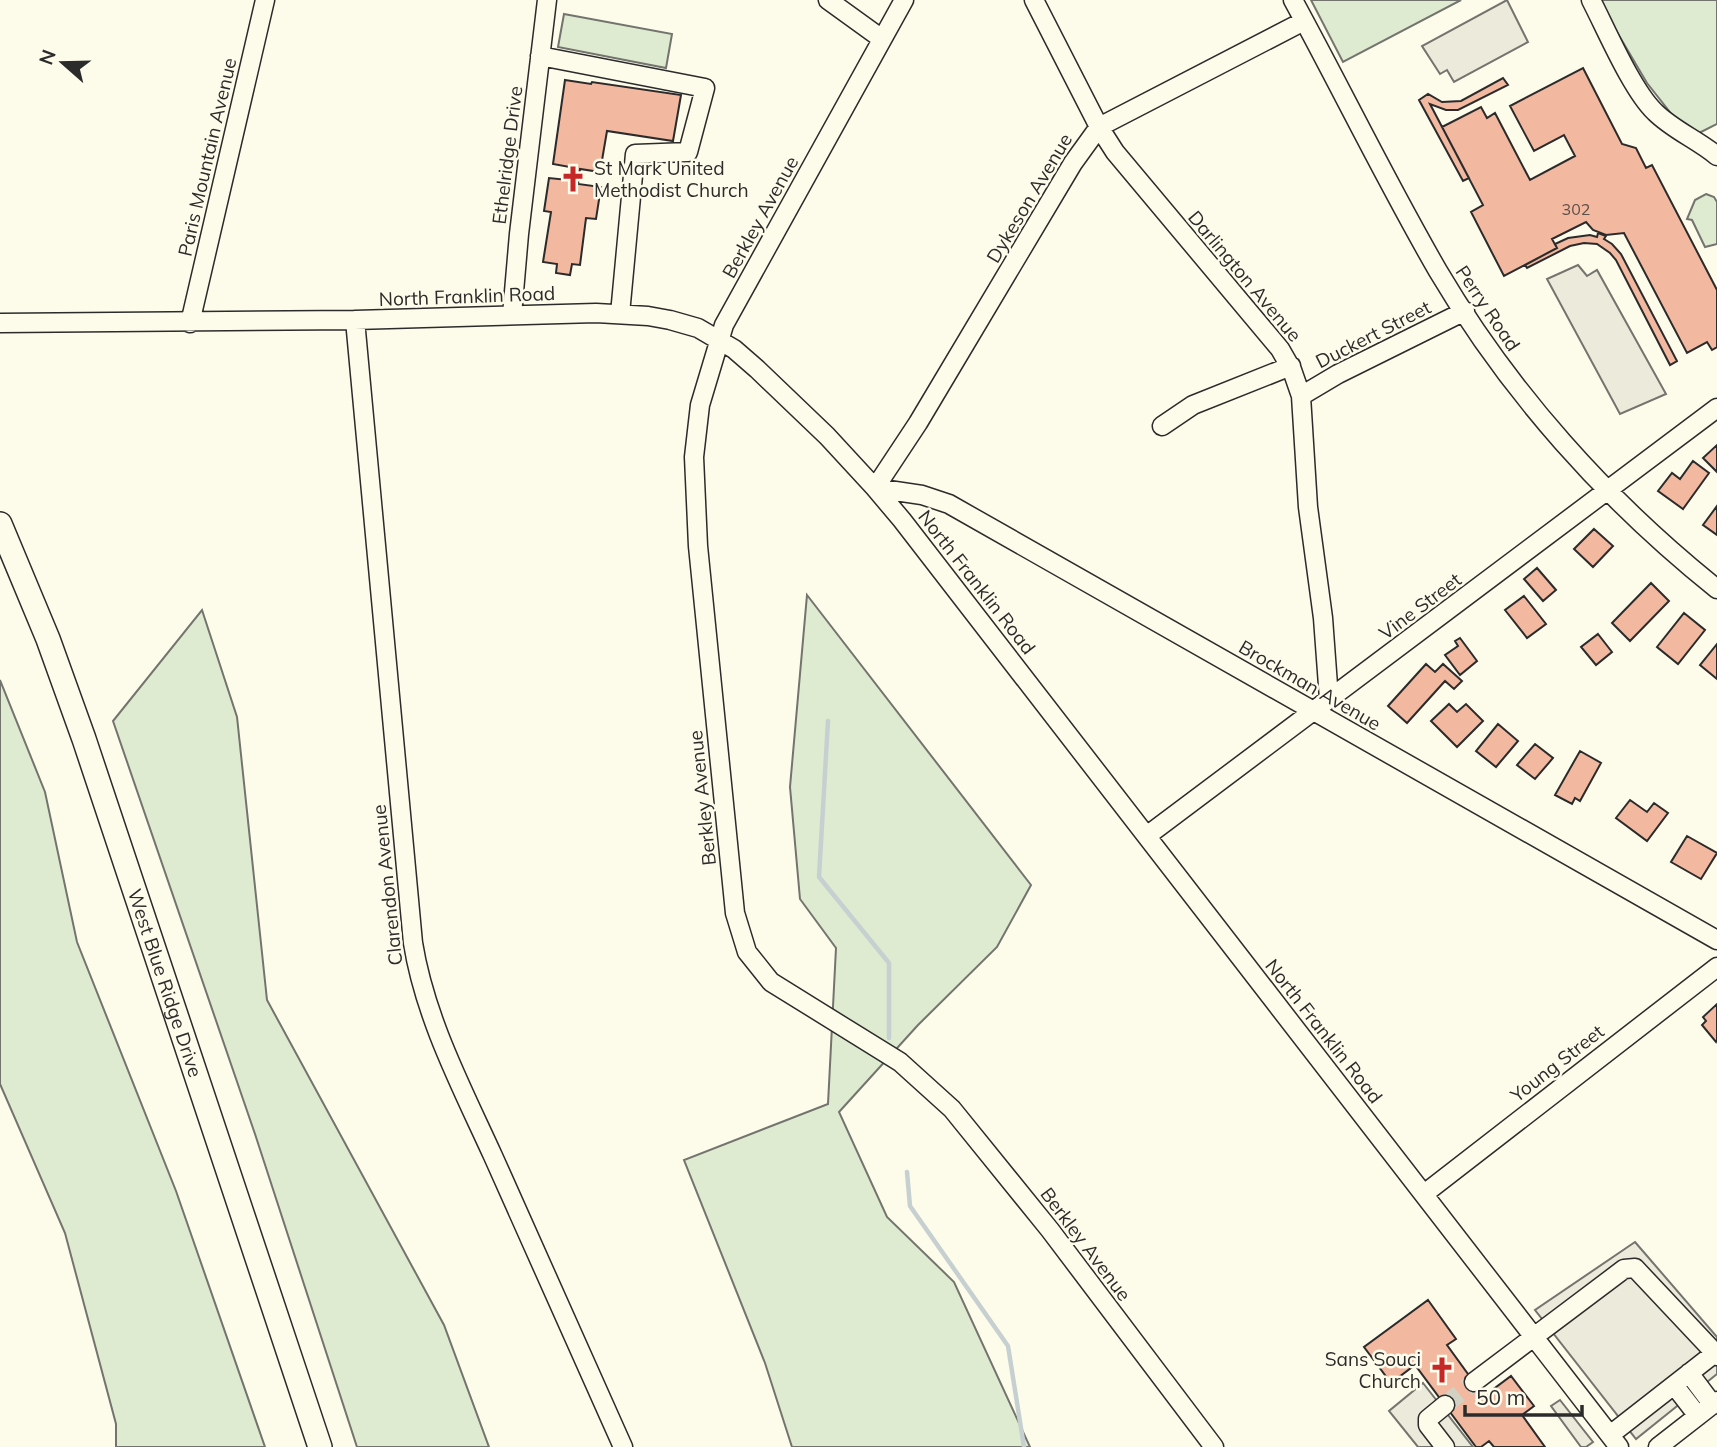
<svg xmlns="http://www.w3.org/2000/svg" width="1717" height="1447" font-family="Mulish,sans-serif">
	<rect width="100%" height="100%" fill="#fdfbea"/>
	<!-- green -->
	<path fill="#deebd1" stroke="#74746e" stroke-width="2" d="M1311 0H1461L1343 62Z
		M1598 0H1717V124L1699 133 1677 121 1647 83Z
		M564 14 672 34 666 68 558 47Z
		M1706 194 1714 197 1717 202V244L1705 247 1692 220 1687 219 1695 200Z
		M807 595 1031 885 997 947 918 1025 839 1112 887 1217 954 1282 1030 1447H792L765 1363 684 1160 828 1104 836 948 800 899 790 787Z
		M202 610 237 717 267 1000 444 1325 489 1447H357L255 1134 113 721Z
		M0 680 45 792 77 942 176 1191 265 1447H116V1424L65 1233 0 1084Z"/>
	<!-- parking -->
	<path fill="#eceadb" stroke="#74746e" stroke-width="2" d="M1507 0 1528 42 1454 82 1447 70 1440 74 1422 46Z
		M1578 265 1587 276 1597 270 1666 394 1620 414 1547 279Z
		M1635 1242 1717 1337V1374L1636 1439 1535 1310Z
		M1423 1383 1473 1447H1418L1389 1411Z
		M1560 1400 1593 1442 1586 1447H1581L1551 1406Z"/>
	<g fill="none" stroke-linecap="round" stroke-linejoin="round">
		<!-- stream -->
		<path stroke="#c7d0d0" stroke-width="4.5" d="M828 721 819 877 889 963V1038
			M907 1172 910 1206 1008 1346 1024 1447"/>
	</g>
	<!-- building -->
	<path fill="#f2b8a0" stroke="#2b2b2b" stroke-width="2" d="M1583 68 1622 144 1636 148 1646 168 1652 165 1717 290V347L1712 350 1707 342 1687 353 1624 233 1606 235 1593 230 1586 222 1552 239 1557 248 1504 276 1471 212 1483 205 1442 127 1481 107 1487 118 1495 113 1530 180 1575 156 1564 135 1534 151 1510 106Z
		M1503 78 1508 85 1458 110H1446L1430 104 1469 178 1463 181 1419 100 1428 94 1442 102 1461 101Z
		M565 80 591 84 592 82 681 95 673 141 607 131 600 172 580 169 578 184 601 187 596 219 586 218 580 265 572 264 570 275 556 273 557 264 543 262 551 212 544 211 549 178 568 180 570 167 553 164Z
		M1598 233 1606 236 1604 239 1612 244 1621 254 1677 361 1670 365 1616 260 1610 253 1597 244 1584 243 1570 246 1527 268 1525 265 1557 248 1555 244 1568 238 1590 235 1597 237Z
		M1717 445V472L1703 458Z
		M1693 461 1709 473 1683 509 1658 491 1672 473 1680 479Z
		M1717 506V535L1703 525Z
		M1594 529 1613 546 1593 567 1574 549Z
		M1537 568 1556 590 1543 601 1524 579Z
		M1651 583 1669 601 1630 641 1612 623Z
		M1524 596 1546 624 1527 638 1505 610Z
		M1684 613 1705 630 1678 664 1657 647Z
		M1598 634 1612 652 1596 665 1581 647Z
		M1460 638 1477 661 1460 675 1445 655 1458 646 1455 641Z
		M1717 644V679L1700 665Z
		M1426 664 1435 672 1443 664 1462 681 1454 689 1445 681 1407 723 1388 706Z
		M1449 704 1457 712 1466 704 1483 721 1457 747 1431 721Z
		M1498 724 1518 741 1496 767 1476 751Z
		M1535 744 1553 758 1535 779 1517 765Z
		M1580 751 1601 763 1580 801 1575 798 1572 804 1555 795Z
		M1630 800 1647 812 1654 803 1668 813 1647 841 1616 818Z
		M1687 836 1717 853 1701 879 1671 862Z
		M1717 1004V1040L1716 1042 1702 1025 1706 1021 1703 1017Z
		M1428 1300 1456 1339 1447 1345 1484 1396 1511 1376 1534 1406 1522 1415 1545 1447H1494L1489 1441 1481 1447H1476L1415 1365 1391 1383 1364 1347Z"/>
	<g fill="none" stroke-linecap="round" stroke-linejoin="round">
		<!-- minor-tunnel -->
		<path stroke="#d3d1c4" stroke-width="18" stroke-dasharray="18 9" stroke-linecap="butt" d="M1445 1405 1474 1382"/>
		<!-- minor casing -->
		<g stroke="#2b2b2b" stroke-width="21">
			<path id="minor" d="M828 0 882 39
				M904 0 724 325 700 405 694 457 698 546 735 913 747 952 771 982 900 1062 952 1109 1050 1230 1214 1447
				M1034 0 1099 127 1115 152 1280 349 1292 370 1301 396 1308 507 1323 618 1329 699
				M1293 0C1342 90 1387 183 1438 271 1510 393 1607 501 1717 589
				M1591 0C1607 31 1632 90 1655 112 1673 130 1698 140 1717 156
				M1304 21 1099 127 1073 163 918 423 875 488 922 495 949 504 1717 940
				M540 56 705 88 688 152 635 154 620 314
				M512 315 519 234 547 0
				M355 320 413 943C425 1018 462 1088 493 1156 536 1253 579 1350 623 1447
				M0 323 355 320 596 313 648 316 670 320 698 328 734 349 757 369 827 436 875 488 902 520 1619 1447
				M190 323 265 0
				M1301 396 1338 374 1465 311
				M1162 426 1193 405 1291 366
				M1148 835 1717 408
				M1424 1194 1717 967
				M1689 1373 1713 1405
				M1474 1382 1624 1269 1635 1268 1715 1353
				M1674 1385 1698 1416
				M1445 1405 1428 1419V1425L1445 1447
				M1610 1435 1715 1353 1717 1356
				M1658 1447 1717 1401"/>
		</g>
		<!-- major casing -->
		<g stroke="#2b2b2b" stroke-width="26">
			<g id="major">
				<path id="s1" d="M0 524 48 639 84 739 320 1447"/>
			</g>
		</g>
		<!-- minor -->
		<use href="#minor" stroke="#fdfbea" stroke-width="18"/>
		<!-- major -->
		<use href="#major" stroke="#fdfbea" stroke-width="23"/>
	</g>
	<!-- icons -->
	<defs>
		<g id="church-bare" transform="scale(2.1)"><path d="M-1.2-6h2.4v3.5h3.3v2.4h-3.3V6h-2.4V-.1h-3.3v-2.4h3.3Z" fill="#c62828" stroke="#fdfbea" stroke-width="2.5" paint-order="stroke"/></g>
	</defs>
	<g fill-rule="evenodd">
		<use href="#church-bare" x="573" y="179"/>
		<use href="#church-bare" x="1442" y="1370"/>
	</g>
	<g text-anchor="middle" stroke-width="5" stroke-linejoin="round" paint-order="stroke">
		<!-- number labels -->
		<g font-size="16" fill="#5d4e48">
			<text x="1576" y="215">302</text>
		</g>
		<!-- street labels -->
		<g font-size="19" fill="#2b2b2b" stroke="#fdfbea">
			<text transform="translate(507 155) rotate(-83)" y="7">Ethelridge Drive</text>
			<text transform="translate(207 157) rotate(-77)" y="7">Paris Mountain Avenue</text>
			<text transform="translate(1029 198) rotate(-59)" y="7">Dykeson Avenue</text>
			<text transform="translate(760 217) rotate(-61)" y="7">Berkley Avenue</text>
			<text transform="translate(1245 276) rotate(50)" y="7">Darlington Avenue</text>
			<text transform="translate(467 296) rotate(-2)" y="7">North Franklin Road</text>
			<text transform="translate(1488 308) rotate(56)" y="7">Perry Road</text>
			<text transform="translate(1373 334) rotate(-27)" y="7">Duckert Street</text>
			<text transform="translate(977 582) rotate(52)" y="7">North Franklin Road</text>
			<text transform="translate(1420 606) rotate(-37)" y="7">Vine Street</text>
			<text transform="translate(1310 685) rotate(30)" y="7">Brockman Avenue</text>
			<text transform="translate(702 798) rotate(-96)" y="7">Berkley Avenue</text>
			<text transform="translate(387 885) rotate(-96)" y="7">Clarendon Avenue</text>
			<text dy="7" stroke="none"><textPath href="#s1" startOffset="488">West Blue Ridge Drive</textPath></text>
			<text transform="translate(1324 1031) rotate(52)" y="7">North Franklin Road</text>
			<text transform="translate(1557 1063) rotate(-38)" y="7">Young Street</text>
			<text transform="translate(1086 1244) rotate(53)" y="7">Berkley Avenue</text>
		</g>
		<!-- poi labels -->
		<g font-size="19" fill="#2b2b2b" stroke="#fdfbea" text-anchor="start">
			<text x="594" y="175">St Mark United<tspan x="594" dy="22">Methodist Church</tspan></text>
			<text x="1421" y="1366" text-anchor="end">Sans Souci<tspan x="1421" dy="22">Church</tspan></text>
		</g>
	</g>
	<!-- north arrow -->
	<g transform="translate(63 63) rotate(290)" stroke="#fdfbea" stroke-width="5" paint-order="stroke">
	<path d="M0-5L12 26L0 18L-12 26Z" fill="#2b2b2b"/>
	<text y="-10" font-size="19" font-weight="bold" text-anchor="middle" fill="#2b2b2b">N</text>
	</g>
	<!-- scale -->
	<path d="M1465 1405v10h117v-10" fill="none" stroke="#2b2b2b" stroke-width="3.5"/>
	<text x="1476" y="1405" font-size="21" fill="#2b2b2b" stroke="#fdfbea" stroke-width="5" paint-order="stroke">50 m</text>
</svg>
